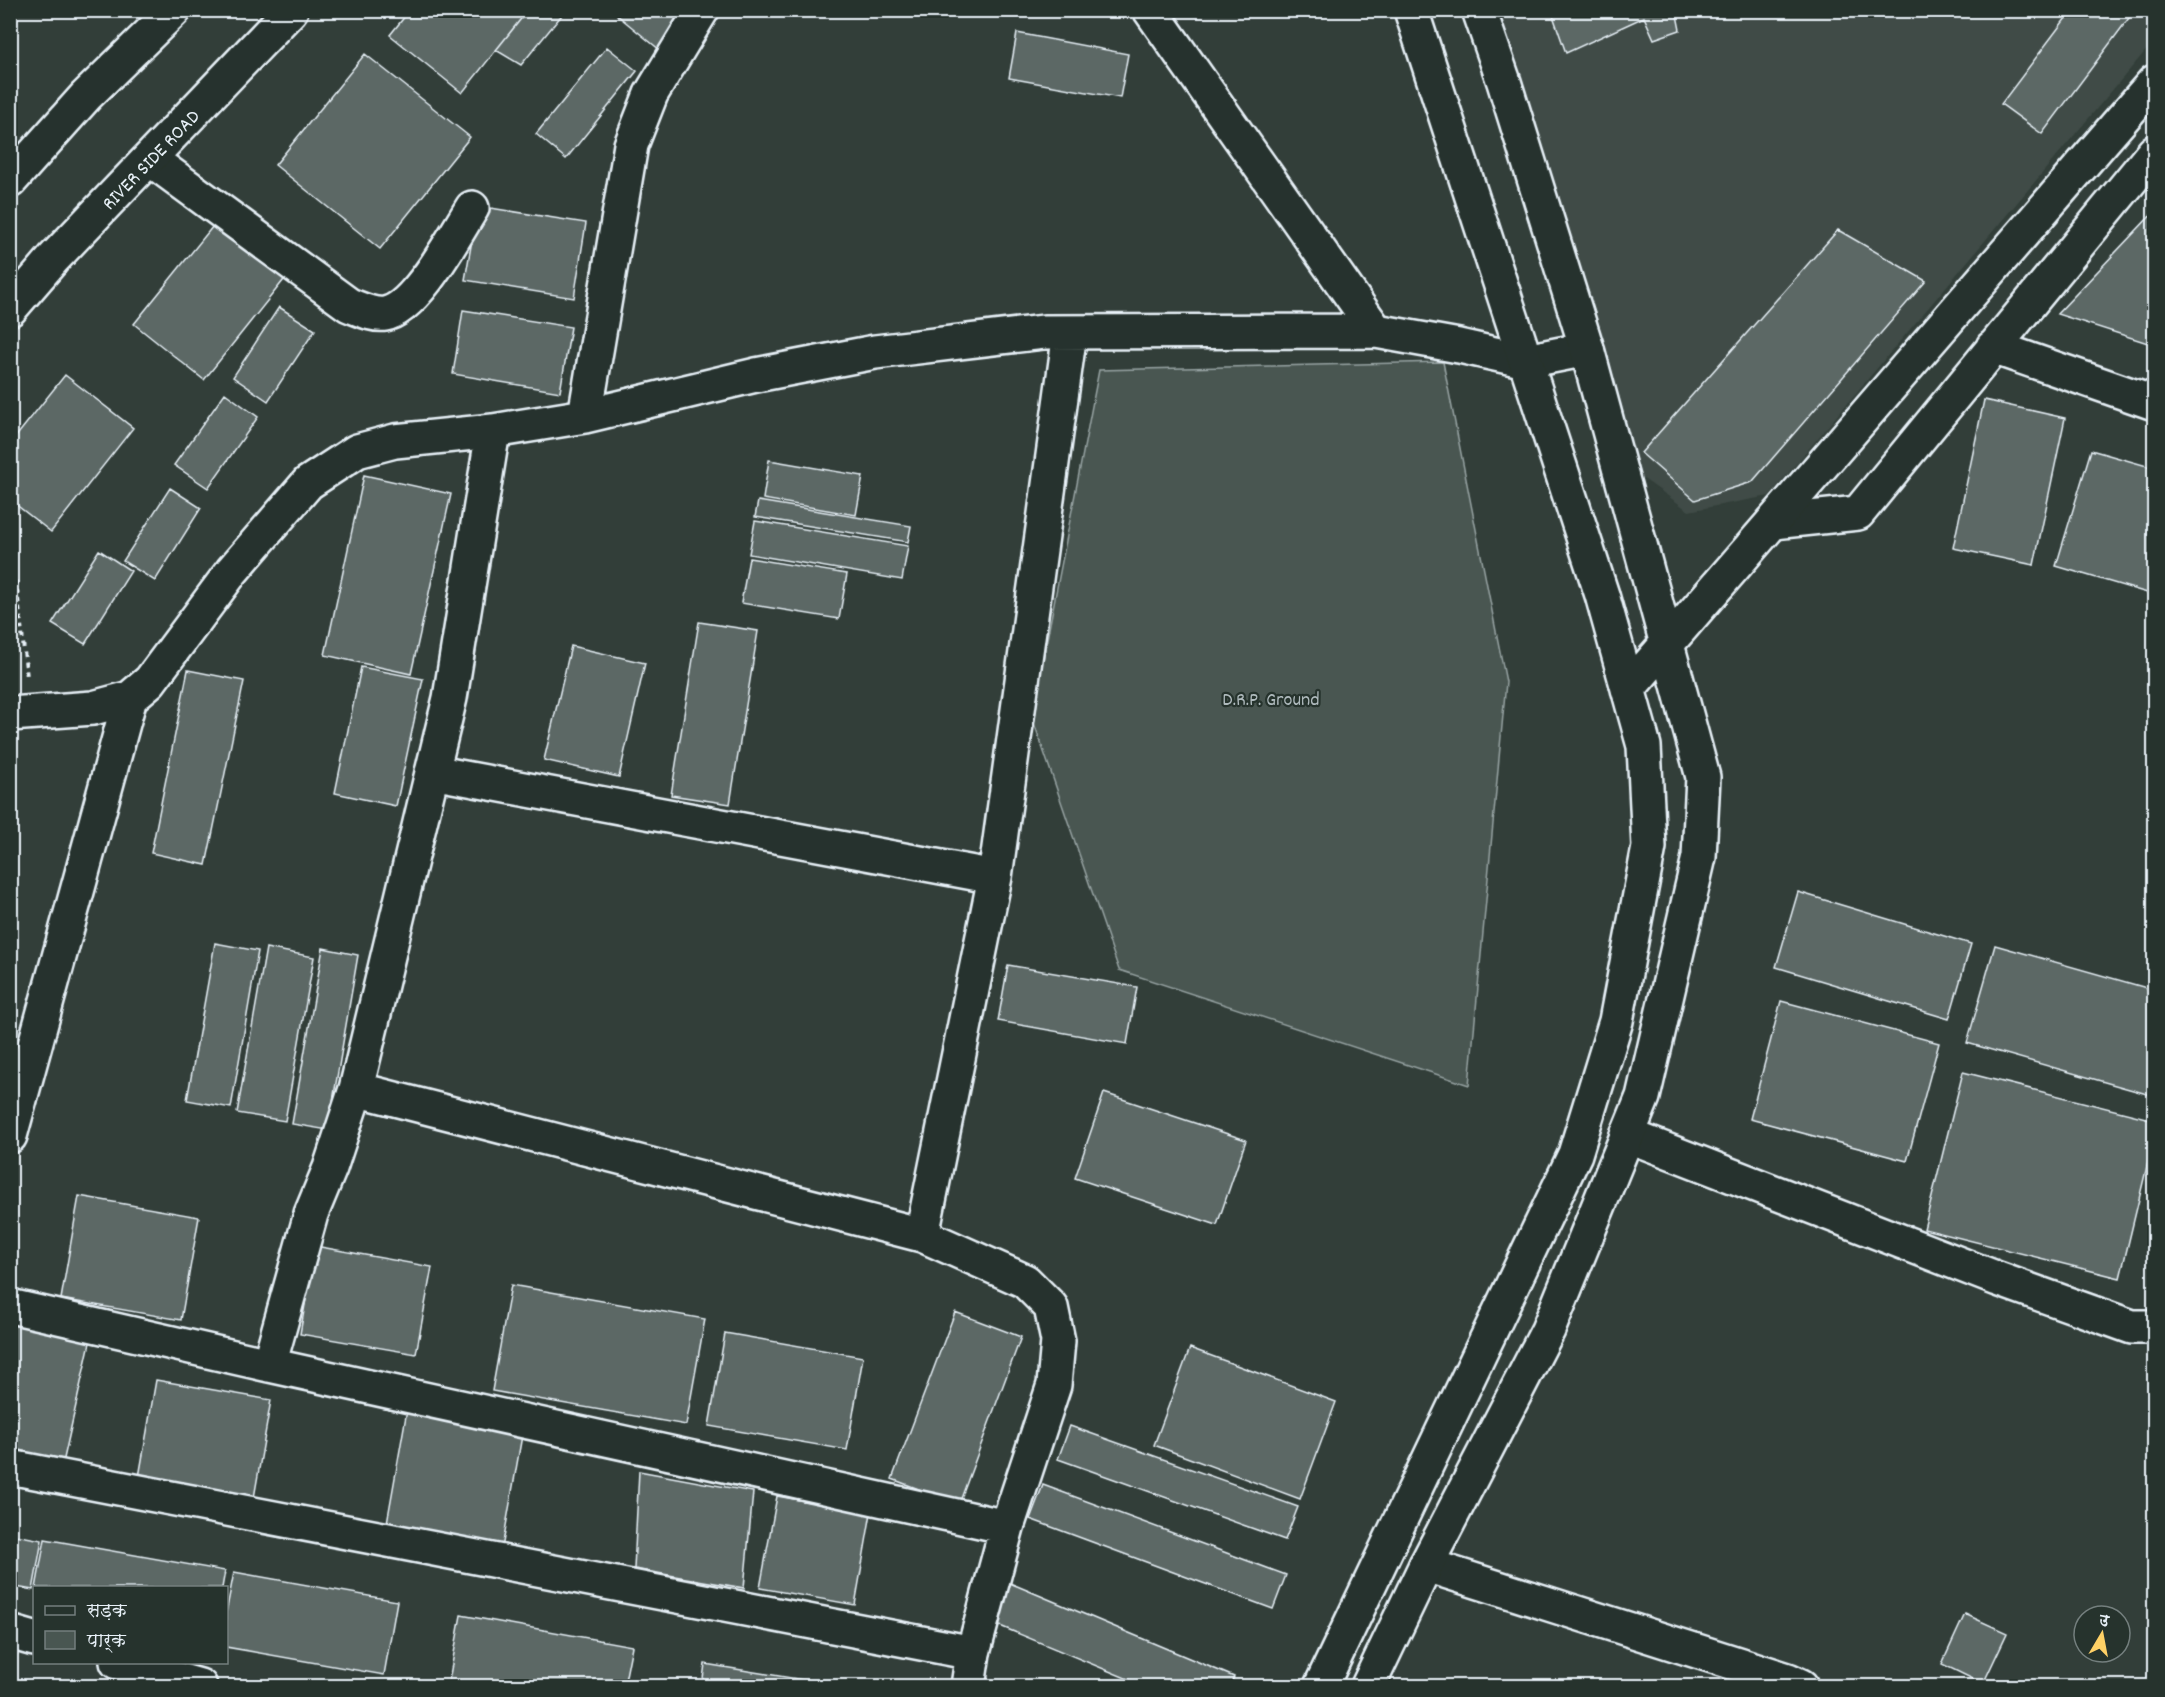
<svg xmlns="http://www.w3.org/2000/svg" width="2165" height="1697" font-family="Dekko,'Playpen Sans Deva',sans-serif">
	<rect width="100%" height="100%" fill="#323e39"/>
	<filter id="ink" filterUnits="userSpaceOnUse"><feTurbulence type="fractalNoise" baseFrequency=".0167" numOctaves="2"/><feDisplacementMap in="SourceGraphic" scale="12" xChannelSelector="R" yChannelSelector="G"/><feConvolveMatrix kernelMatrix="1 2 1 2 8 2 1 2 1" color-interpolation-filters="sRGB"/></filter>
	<g filter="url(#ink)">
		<!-- built -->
		<path fill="#3f4b46" d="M2154 10V41L1769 496 1689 511 1638 475 1492 11Z"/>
		<!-- green -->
		<path fill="#495651" stroke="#98a4a4" stroke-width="1.5" d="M1443 362 1506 682 1469 1085 1119 970 1032 717 1099 370Z"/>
		<!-- building -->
		<path fill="#5c6865" stroke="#e8f1f8" stroke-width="1.5" d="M410 10H528L462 93 390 35Z
			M528 10H566L521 65 496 50Z
			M621 10H692L660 50 617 15Z
			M1551 10H1676L1680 30 1654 39 1644 17 1566 53Z
			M2072 10H2135L2042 134 2001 104Z
			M1017 33 1128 54 1120 98 1009 78Z
			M607 47 637 71 566 159 536 134Z
			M365 54 470 137 380 249 275 165Z
			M478 206 586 223 574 298 465 280Z
			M2154 212V345L2057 314Z
			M217 221 287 276 204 380 134 324Z
			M1838 230 1926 281 1752 482 1695 500 1641 453Z
			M279 307 315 330 268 401 233 377Z
			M463 310 571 327 560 392 453 374Z
			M65 375 133 428 51 532 10 500V444Z
			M225 393 258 417 208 488 174 465Z
			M1984 400 2065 418 2034 565 1953 548Z
			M2091 450 2154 468V595L2056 566Z
			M769 460 863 476 856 515 763 499Z
			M364 475 451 494 411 674 325 655Z
			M170 488 201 508 155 581 123 561Z
			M758 501 911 526 908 542 755 517Z
			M755 521 908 546 902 580 749 554Z
			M99 550 131 571 85 644 52 624Z
			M749 558 847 574 839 619 741 603Z
			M699 622 758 631 730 804 671 795Z
			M571 646 645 663 619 777 544 760Z
			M361 667 423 679 396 806 335 793Z
			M188 670 244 681 206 865 151 853Z
			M1798 892 1971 944 1949 1019 1776 967Z
			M215 943 258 951 231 1108 187 1100Z
			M1995 945 2154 990V1096L1967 1043Z
			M266 948 314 957 285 1121 237 1113Z
			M323 948 358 955 328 1130 292 1124Z
			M1008 965 1137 987 1127 1044 998 1021Z
			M1781 1001 1939 1043 1907 1161 1750 1119Z
			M1963 1072 2154 1120V1137L2120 1278 1924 1229Z
			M1104 1093 1246 1140 1217 1225 1075 1178Z
			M79 1196 199 1217 181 1320 61 1299Z
			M315 1246 432 1267 416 1354 300 1334Z
			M511 1285 705 1319 686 1425 492 1391Z
			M955 1312 1021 1337 959 1504 892 1479Z
			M10 1321 91 1338 63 1463 10 1451Z
			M725 1333 863 1357 847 1450 709 1426Z
			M1190 1348 1336 1402 1300 1499 1154 1445Z
			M156 1380 271 1400 254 1498 139 1477Z
			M407 1410 523 1430 501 1554 385 1534Z
			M1070 1426 1298 1507 1285 1540 1058 1459Z
			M639 1471 753 1492 744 1588 634 1569Z
			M1043 1485 1286 1575 1273 1609 1030 1519Z
			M777 1496 871 1513 855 1605 760 1588Z
			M10 1534 42 1540 33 1590 10 1586Z
			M45 1539 225 1571 222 1588H36Z
			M234 1572 397 1601 384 1675 226 1647V1613Z
			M1005 1581 1234 1677 1230 1686H1145L988 1621Z
			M1965 1614 2007 1633 1983 1684 1942 1664Z
			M461 1615 632 1646 624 1686H448Z
			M705 1664 810 1681 809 1686H702Z"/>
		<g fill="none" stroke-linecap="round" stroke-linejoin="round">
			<!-- minor casing -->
			<g stroke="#e8f1f8" stroke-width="38">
				<path id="minor" d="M1150 10 1376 331
					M150 159 349 305C360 309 374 316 385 314 416 309 455 235 472 208
					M1993 347 2154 403
					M585 416 631 145 651 94 702 10
					M493 431 450 698 356 1089 922 1235 1025 1281 1051 1307 1058 1341 1054 1385 1007 1527 973 1653 968 1686
					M1773 522 1858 513 2154 152
					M10 714 93 708 130 698 150 681 232 571 308 483 357 451 395 441 493 431 585 416 756 375 875 352 1044 332 1376 331 1459 346 1526 361 1587 349
					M432 772 995 877
					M1627 1135 1998 1279 2132 1327H2154
					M10 1136 130 698
					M922 1235 995 877 1070 332
					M10 1306 269 1365 1007 1527
					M269 1365 311 1214 330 1168 356 1089
					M10 1467 973 1653
					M1426 1565 1788 1680 1801 1686"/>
			</g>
			<!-- major casing -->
			<g stroke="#e8f1f8" stroke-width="38">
				<path id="major" d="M10 181 86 96 174 10
					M10 309 54 258 291 10
					M1628 689 2154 82
					M10 1632 34 1639
					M117 1662 200 1686
					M1321 1686 1575 1154 1616 1021 1649 847 1644 746 1602 595 1411 10
					M1368 1686 1426 1565 1548 1330 1643 1097 1699 857 1703 777 1587 349 1504 82 1479 10"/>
			</g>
			<!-- path -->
			<path stroke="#e8f1f8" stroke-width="4" stroke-dasharray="4.5 4.5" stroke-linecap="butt" d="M10 564 16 581 27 677"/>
			<!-- minor -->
			<use href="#minor" stroke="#26332d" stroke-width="33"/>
			<!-- major -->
			<use href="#major" stroke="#26332d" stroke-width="33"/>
		</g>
	</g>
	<g text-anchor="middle" stroke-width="4.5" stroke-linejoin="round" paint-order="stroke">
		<!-- street labels -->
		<g font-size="20" fill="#e8f1f8" stroke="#26332d">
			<text transform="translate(150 159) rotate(-46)" y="7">RIVER SIDE ROAD</text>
		</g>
		<!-- park labels -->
		<g font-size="20" fill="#b0bbbe" stroke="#26332d">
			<text x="1271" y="705">D.R.P. Ground</text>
		</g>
	</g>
	<!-- margin -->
	<rect width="2165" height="1697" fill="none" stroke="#26332d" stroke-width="36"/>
	<rect x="18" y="18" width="2129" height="1661" fill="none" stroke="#e8f1f8" stroke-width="2" filter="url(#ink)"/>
	<!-- legend -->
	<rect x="33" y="1586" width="195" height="78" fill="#26332d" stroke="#747f7e" stroke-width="1.5"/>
	<rect x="45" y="1606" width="30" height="9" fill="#26332d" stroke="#747f7e" stroke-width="1.5"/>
	<text x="87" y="1616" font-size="18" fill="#e8f1f8">सड़क</text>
	<rect x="45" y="1631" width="30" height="18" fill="#495651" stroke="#747f7e" stroke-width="1.5"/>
	<text x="87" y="1646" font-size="18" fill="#e8f1f8">पार्क</text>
	<!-- north arrow -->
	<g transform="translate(2102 1634) rotate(10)"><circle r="28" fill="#26332d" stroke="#747f7e" stroke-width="1.5"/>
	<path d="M0-4.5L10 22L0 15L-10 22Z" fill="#ffd166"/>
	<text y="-9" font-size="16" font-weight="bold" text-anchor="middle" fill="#e8f1f8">उ</text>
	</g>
</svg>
